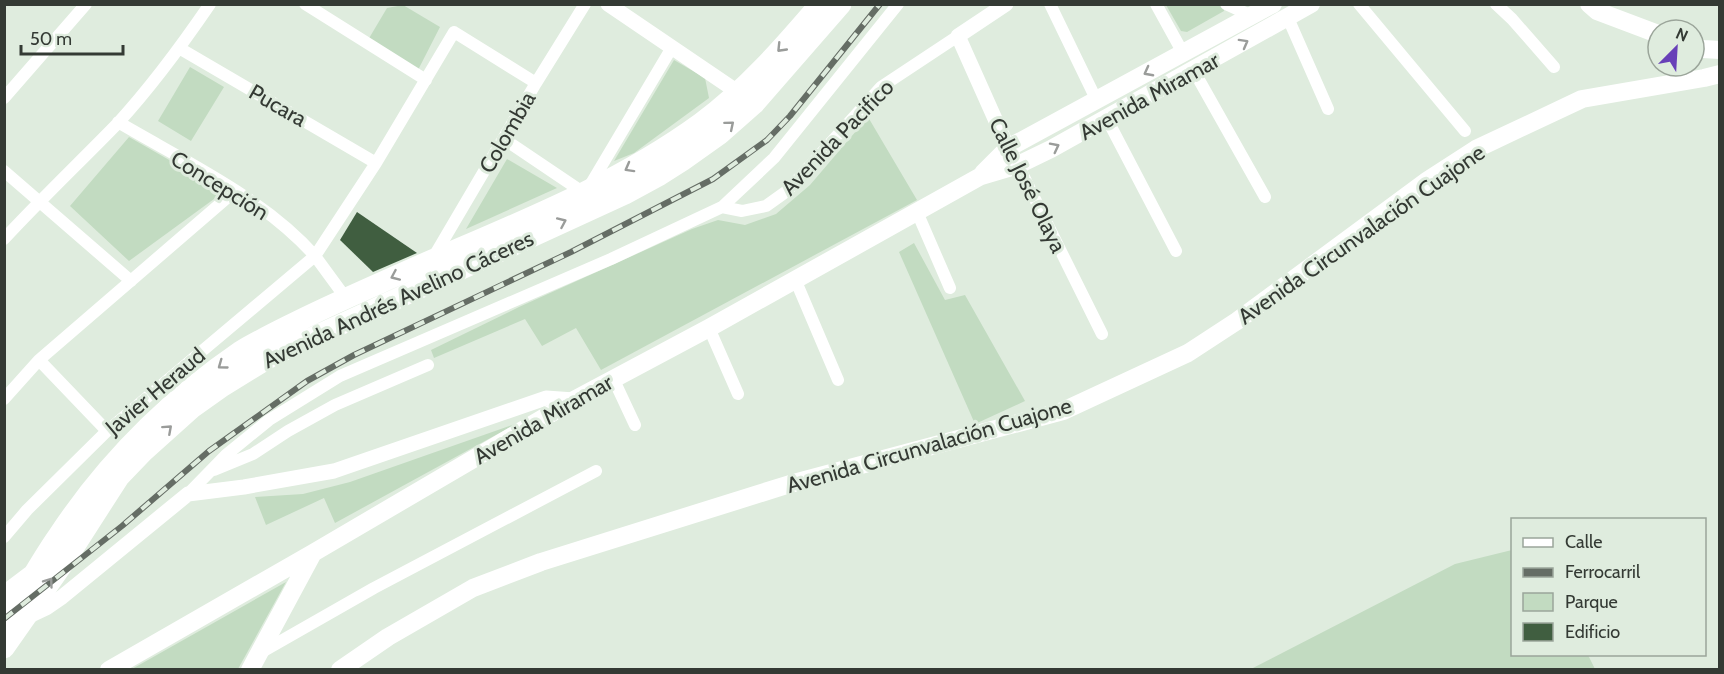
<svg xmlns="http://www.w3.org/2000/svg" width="1724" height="674" font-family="Cabin,sans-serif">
	<rect width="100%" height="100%" fill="#dfecde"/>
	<!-- green -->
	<path fill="#c2dbc1" d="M1219 4 1224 7V11L1187 32 1181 31 1166 5Z
		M403 5 440 27 418 70 368 40 387 8Z
		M674 60 705 78 709 98 634 153 614 161Z
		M190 67 224 87 191 141 158 121Z
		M868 117 917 200 601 370 576 328 542 346 525 319 434 358 431 350 519 307 692 229 718 220 745 225 776 214 810 185Z
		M129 137 213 185 217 194 214 199 129 261 70 206Z
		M507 159 557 188 466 229Z
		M914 243 945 300 965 295 1025 401 975 424 899 252Z
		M518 423 335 523 324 498 266 525 255 497 303 494 350 482Z
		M1512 550V654L1588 655 1595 669H1251L1455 564Z
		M286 582 238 669H132Z"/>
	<!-- building -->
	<path fill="#405e40" d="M357 212 417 253 373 272 340 240Z"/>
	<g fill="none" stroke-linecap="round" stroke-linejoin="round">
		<!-- minor -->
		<path stroke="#fff" stroke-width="12" d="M305 4 426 80
			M1050 4 1096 99
			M1156 4 1183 53
			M1226 4 1252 16
			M1359 4 1465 131
			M1496 4 1512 19 1554 67
			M1288 18 1328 109
			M179 48 376 163
			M1194 71 1265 197
			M4 98 86 4
			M1107 119 1176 251
			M504 139 584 193
			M1018 165 1102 334
			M4 171 131 281
			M589 187 671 49
			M722 207 742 211 766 206 787 191 881 87 958 36
			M917 212 950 288
			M4 239C41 199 80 162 117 124 151 87 182 45 210 4
			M433 258 536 83 585 4
			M795 279 838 380
			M348 301 315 256 376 163 454 32 536 83
			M709 328 738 394
			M39 360 107 431
			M613 378 635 425
			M4 399 39 360 235 191
			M214 470 253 454 288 431 335 405 428 365
			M188 494 226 455 269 420 340 376 611 259 722 207 774 158 898 4
			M4 537 27 510 107 431 315 256C264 198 184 161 118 122
			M260 653 374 588 596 471"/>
		<!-- tertiary -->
		<path stroke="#fff" stroke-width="15" d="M608 4 745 97
			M1006 4 958 36 1008 148 1018 165
			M4 593 29 574
			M27 617 46 608 62 597 188 494 244 487 334 471 546 398 574 400"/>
		<!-- secondary -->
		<path stroke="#fff" stroke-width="18" d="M1589 4 1597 11 1658 34
			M1694 46 1703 49 1720 50
			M983 173 1008 148 1273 4
			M109 670 313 553 574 400 709 328 981 176 1018 165 1051 149 1311 4
			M250 670 313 553
			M340 670 388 637 473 588 541 562 790 484 1063 411 1188 353 1237 321 1428 180 1476 149 1582 99 1704 78 1720 74"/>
		<!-- trunk -->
		<path stroke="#fff" stroke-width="21" d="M4 620C24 593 39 563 58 536 107 462 168 401 241 351 256 342 272 334 288 326 327 306 367 289 407 271 507 227 612 188 701 123 746 90 784 46 820 4
			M4 648 65 561 119 477 143 452 192 408 223 386 272 356 625 194 660 175 682 161 720 134 754 104 841 4"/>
		<!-- rail casing -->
		<g stroke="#656d65" stroke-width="6">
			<path id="rail" d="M4 619 122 526 209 451 307 381 354 355 571 252 713 179 767 140 790 116 880 4"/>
		</g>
		<!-- rail -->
		<use href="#rail" stroke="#dfecde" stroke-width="4" stroke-dasharray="11" stroke-linecap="butt"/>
	</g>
	<!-- one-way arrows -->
	<defs><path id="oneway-chevron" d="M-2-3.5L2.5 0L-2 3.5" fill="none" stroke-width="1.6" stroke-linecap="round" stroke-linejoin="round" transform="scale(1.5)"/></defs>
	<g stroke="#9a9c9a">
		<use href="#oneway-chevron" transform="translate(1244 43) rotate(-29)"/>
		<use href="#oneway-chevron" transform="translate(781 48) rotate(134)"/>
		<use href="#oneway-chevron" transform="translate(1148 72) rotate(152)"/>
		<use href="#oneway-chevron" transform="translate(730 125) rotate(-40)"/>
		<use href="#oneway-chevron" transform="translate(1055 147) rotate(-27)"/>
		<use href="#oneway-chevron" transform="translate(629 168) rotate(151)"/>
		<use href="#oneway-chevron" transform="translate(562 222) rotate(-24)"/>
		<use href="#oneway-chevron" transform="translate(395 276) rotate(156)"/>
		<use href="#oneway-chevron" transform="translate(222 365) rotate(144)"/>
		<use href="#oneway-chevron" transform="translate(168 429) rotate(-42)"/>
		<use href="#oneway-chevron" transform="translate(49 582) rotate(-54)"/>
	</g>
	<g text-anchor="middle" stroke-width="6" stroke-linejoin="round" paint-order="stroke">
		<!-- street labels -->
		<g font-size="22" fill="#343a34" stroke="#dfecde">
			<text transform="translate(1149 96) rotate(-29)" y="8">Avenida Miramar</text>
			<text transform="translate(278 105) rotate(30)" y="8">Pucara</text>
			<text transform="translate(507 132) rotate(-60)" y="8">Colombia</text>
			<text transform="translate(837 137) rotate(-46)" y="8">Avenida Pacifico</text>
			<text transform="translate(220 185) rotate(32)" y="8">Concepción</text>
			<text transform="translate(1028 185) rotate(64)" y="8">Calle José Olaya</text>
			<text transform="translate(1361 234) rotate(-35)" y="8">Avenida Circunvalación Cuajone</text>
			<text transform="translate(398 299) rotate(-25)" y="8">Avenida Andrés Avelino Cáceres</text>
			<text transform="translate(155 391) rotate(-40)" y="8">Javier Heraud</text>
			<text transform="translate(543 419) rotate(-30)" y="8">Avenida Miramar</text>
			<text transform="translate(929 445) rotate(-16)" y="8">Avenida Circunvalación Cuajone</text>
		</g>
	</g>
	<!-- border -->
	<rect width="1724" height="674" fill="none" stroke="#343a34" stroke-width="12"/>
	<!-- legend -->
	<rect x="1511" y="518" width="195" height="138" fill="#dfecde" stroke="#9ba59a" stroke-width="1.5"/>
	<rect x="1523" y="538" width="30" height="9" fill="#ffffff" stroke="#9ba59a" stroke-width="1.5"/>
	<text x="1565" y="548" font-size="18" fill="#343a34">Calle</text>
	<rect x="1523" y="568" width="30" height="9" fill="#656d65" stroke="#9ba59a" stroke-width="1.5"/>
	<text x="1565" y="578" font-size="18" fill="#343a34">Ferrocarril</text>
	<rect x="1523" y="593" width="30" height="18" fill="#c2dbc1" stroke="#9ba59a" stroke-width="1.5"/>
	<text x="1565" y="608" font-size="18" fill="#343a34">Parque</text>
	<rect x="1523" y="623" width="30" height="18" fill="#405e40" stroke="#9ba59a" stroke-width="1.5"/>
	<text x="1565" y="638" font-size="18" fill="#343a34">Edificio</text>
	<!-- north arrow -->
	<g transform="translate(1676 48) rotate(24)"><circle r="28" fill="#dfecde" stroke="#9ba59a" stroke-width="1.5"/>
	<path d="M0-4.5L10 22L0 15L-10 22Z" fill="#6840b8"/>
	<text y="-9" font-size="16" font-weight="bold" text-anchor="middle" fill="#343a34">N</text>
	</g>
	<!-- scale -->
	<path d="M21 45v9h102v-9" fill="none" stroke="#343a34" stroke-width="3"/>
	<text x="30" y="45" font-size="18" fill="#343a34" stroke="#dfecde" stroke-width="4.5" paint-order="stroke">50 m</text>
</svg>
